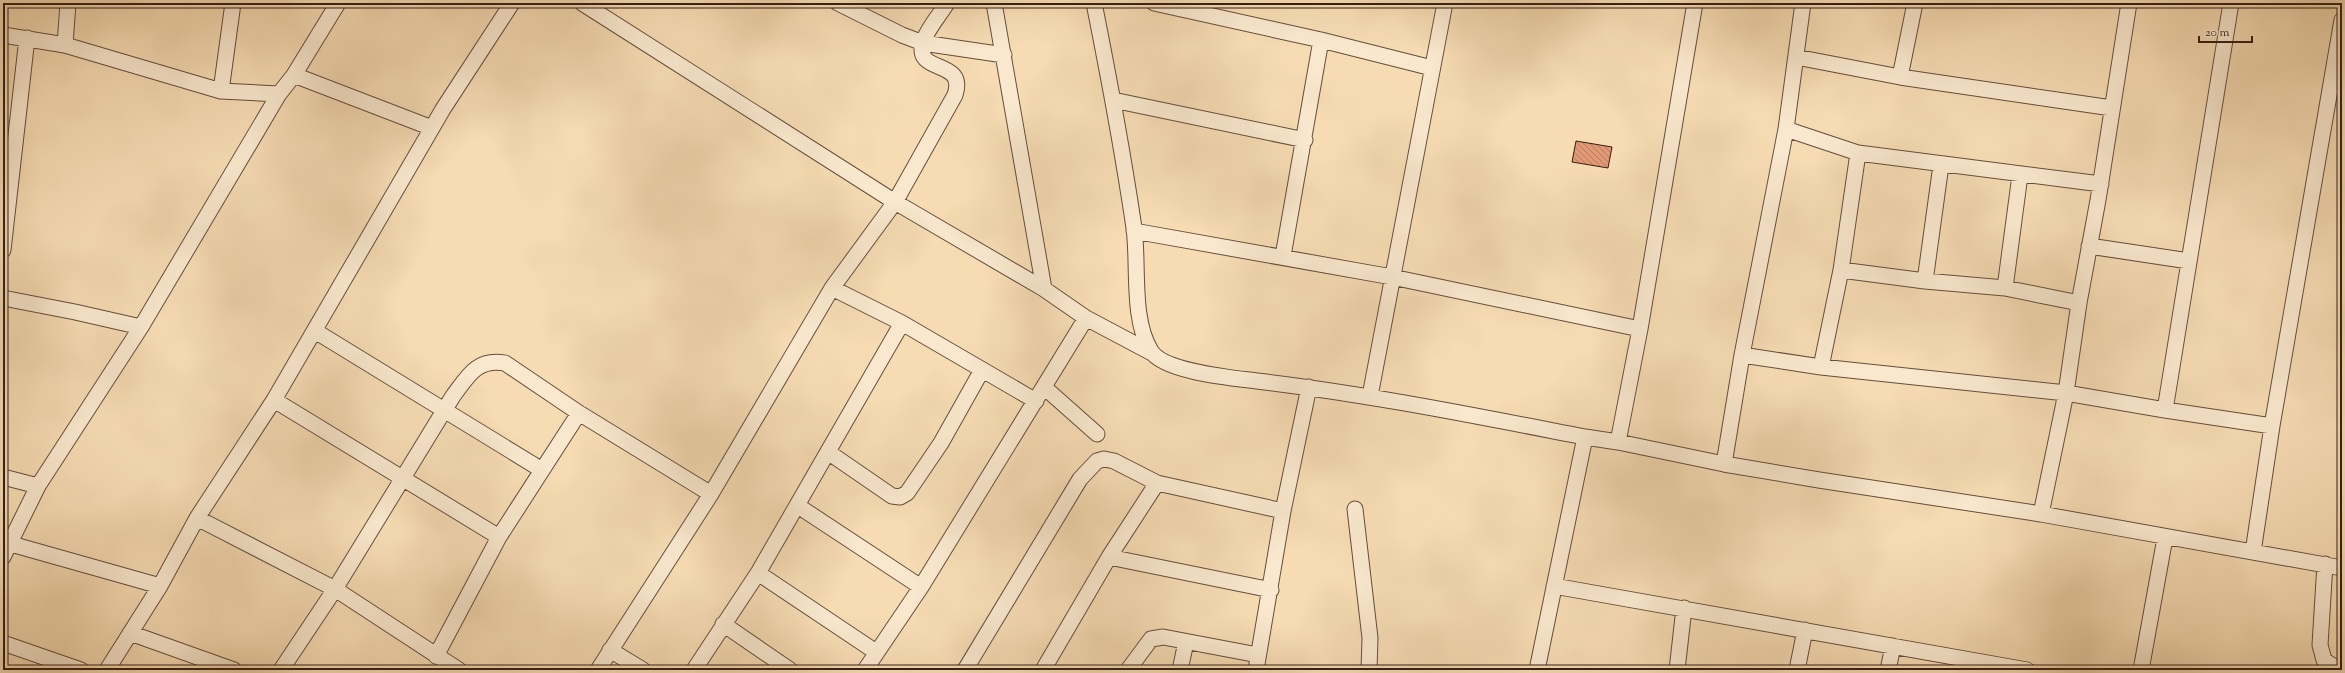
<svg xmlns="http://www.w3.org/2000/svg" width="2345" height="673" font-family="'Sorts Mill Goudy',serif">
	<defs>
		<pattern id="building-back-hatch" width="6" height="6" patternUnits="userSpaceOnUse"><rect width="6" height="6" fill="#e19875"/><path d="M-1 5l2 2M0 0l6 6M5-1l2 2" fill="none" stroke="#b77b5f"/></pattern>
	</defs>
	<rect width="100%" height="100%" fill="#f6dbb3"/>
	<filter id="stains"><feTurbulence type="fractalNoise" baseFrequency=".005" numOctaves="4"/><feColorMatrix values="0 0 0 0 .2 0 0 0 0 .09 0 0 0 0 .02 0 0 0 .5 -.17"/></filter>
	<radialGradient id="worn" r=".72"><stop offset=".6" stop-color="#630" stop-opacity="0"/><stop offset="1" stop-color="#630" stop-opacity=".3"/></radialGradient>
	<!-- building -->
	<path fill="url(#building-back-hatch)" stroke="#351f16" d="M1576 141 1612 147 1608 168 1572 162Z"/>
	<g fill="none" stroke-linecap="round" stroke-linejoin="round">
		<!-- street casing -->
		<g stroke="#654e3d" stroke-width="17">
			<path id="street" d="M582 3 895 202 1044 289 1086 318 1152 353
				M838 3 902 35 923 43 1004 55
				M994 3 1044 289
				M1094 3C1109 78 1123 153 1134 228 1139 265 1131 319 1151 351 1164 372 1233 378 1257 381 1367 394 1476 416 1585 437L1618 442 1724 464 1819 480 2041 514 2342 568
				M1154 3 1321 40 1432 68
				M2231 3 2165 410 2272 426
				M3 35 65 45 221 91 279 94
				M65 45 68 3
				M1796 57 1900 77 2112 108
				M294 75 432 128
				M1900 77 1915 3
				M221 91 233 3
				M1113 100 1305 140
				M1786 129 1858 153 2101 184
				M1134 231 1392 277 1640 329
				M2089 246 2189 261
				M3 250 27 38
				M1283 256 1321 40
				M1841 270 1925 281 2005 288 2079 303
				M1925 281 1941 165
				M832 288 902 323 1036 401
				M2005 288 2020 175
				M3 298 75 312 141 327
				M315 331 542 470
				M1742 355 1821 367 2066 393 2165 410
				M1821 367 1841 270 1858 153
				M1044 387 1097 434
				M1370 396 1445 3
				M274 400 499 537
				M1618 442 1640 329 1695 3
				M828 452 892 496 900 497 907 493 941 443 982 370
				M1724 464 1742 355 1786 129 1803 3
				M3 477 38 486
				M798 506 921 587
				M1355 509 1370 638 1369 670
				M2041 514 2066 393 2079 303 2098 200 2129 3
				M197 518 335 589 459 670
				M11 544 160 586
				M2253 552 2272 426 2342 20
				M3 557 38 486 141 327 279 94 294 75 338 3
				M1109 557 1271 590
				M2325 564 2320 645 2324 660 2339 670
				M758 573 876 652
				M1554 586 2027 670
				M723 624 790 670
				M130 633 234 670
				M3 643 81 670
				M610 650 643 670
				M436 656 499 537 579 413
				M107 670 160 586 197 518 274 400 443 109 512 3
				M281 670 335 589 453 396C468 376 477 358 505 363L579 413 711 494
				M598 670 711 494 832 288 895 202 955 95C967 58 914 75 923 43 926 30 940 15 947 3
				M694 670 758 573 902 323
				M865 670 921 587 1086 318
				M965 670 1080 479 1097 461 1104 459 1114 461 1157 483 1283 511
				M1043 670 1109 557 1157 483
				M1128 670 1151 639 1163 637 1258 655
				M1180 670 1186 642
				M1256 670 1283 511 1309 387
				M1537 670 1585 437
				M1677 670 1684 608
				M1797 670 1805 630
				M1888 670 1893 646
				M2141 670 2165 538"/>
		</g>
		<!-- street -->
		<use href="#street" stroke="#f9e8ce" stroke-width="15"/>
	</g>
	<!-- margin -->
	<rect width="2345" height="673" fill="none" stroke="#f6dbb3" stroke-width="16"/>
	<rect x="4" y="4" width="2337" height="665" fill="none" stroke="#351f16" stroke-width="2"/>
	<rect x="8" y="8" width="2329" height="657" fill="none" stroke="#351f16"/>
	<!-- scale -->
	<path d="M2199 36v6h53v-6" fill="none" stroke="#351f16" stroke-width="2"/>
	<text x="2205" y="36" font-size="12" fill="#351f16" stroke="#f9e8ce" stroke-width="3" paint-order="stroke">20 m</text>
	<rect width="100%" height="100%" filter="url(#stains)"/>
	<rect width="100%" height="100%" fill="url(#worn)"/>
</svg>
